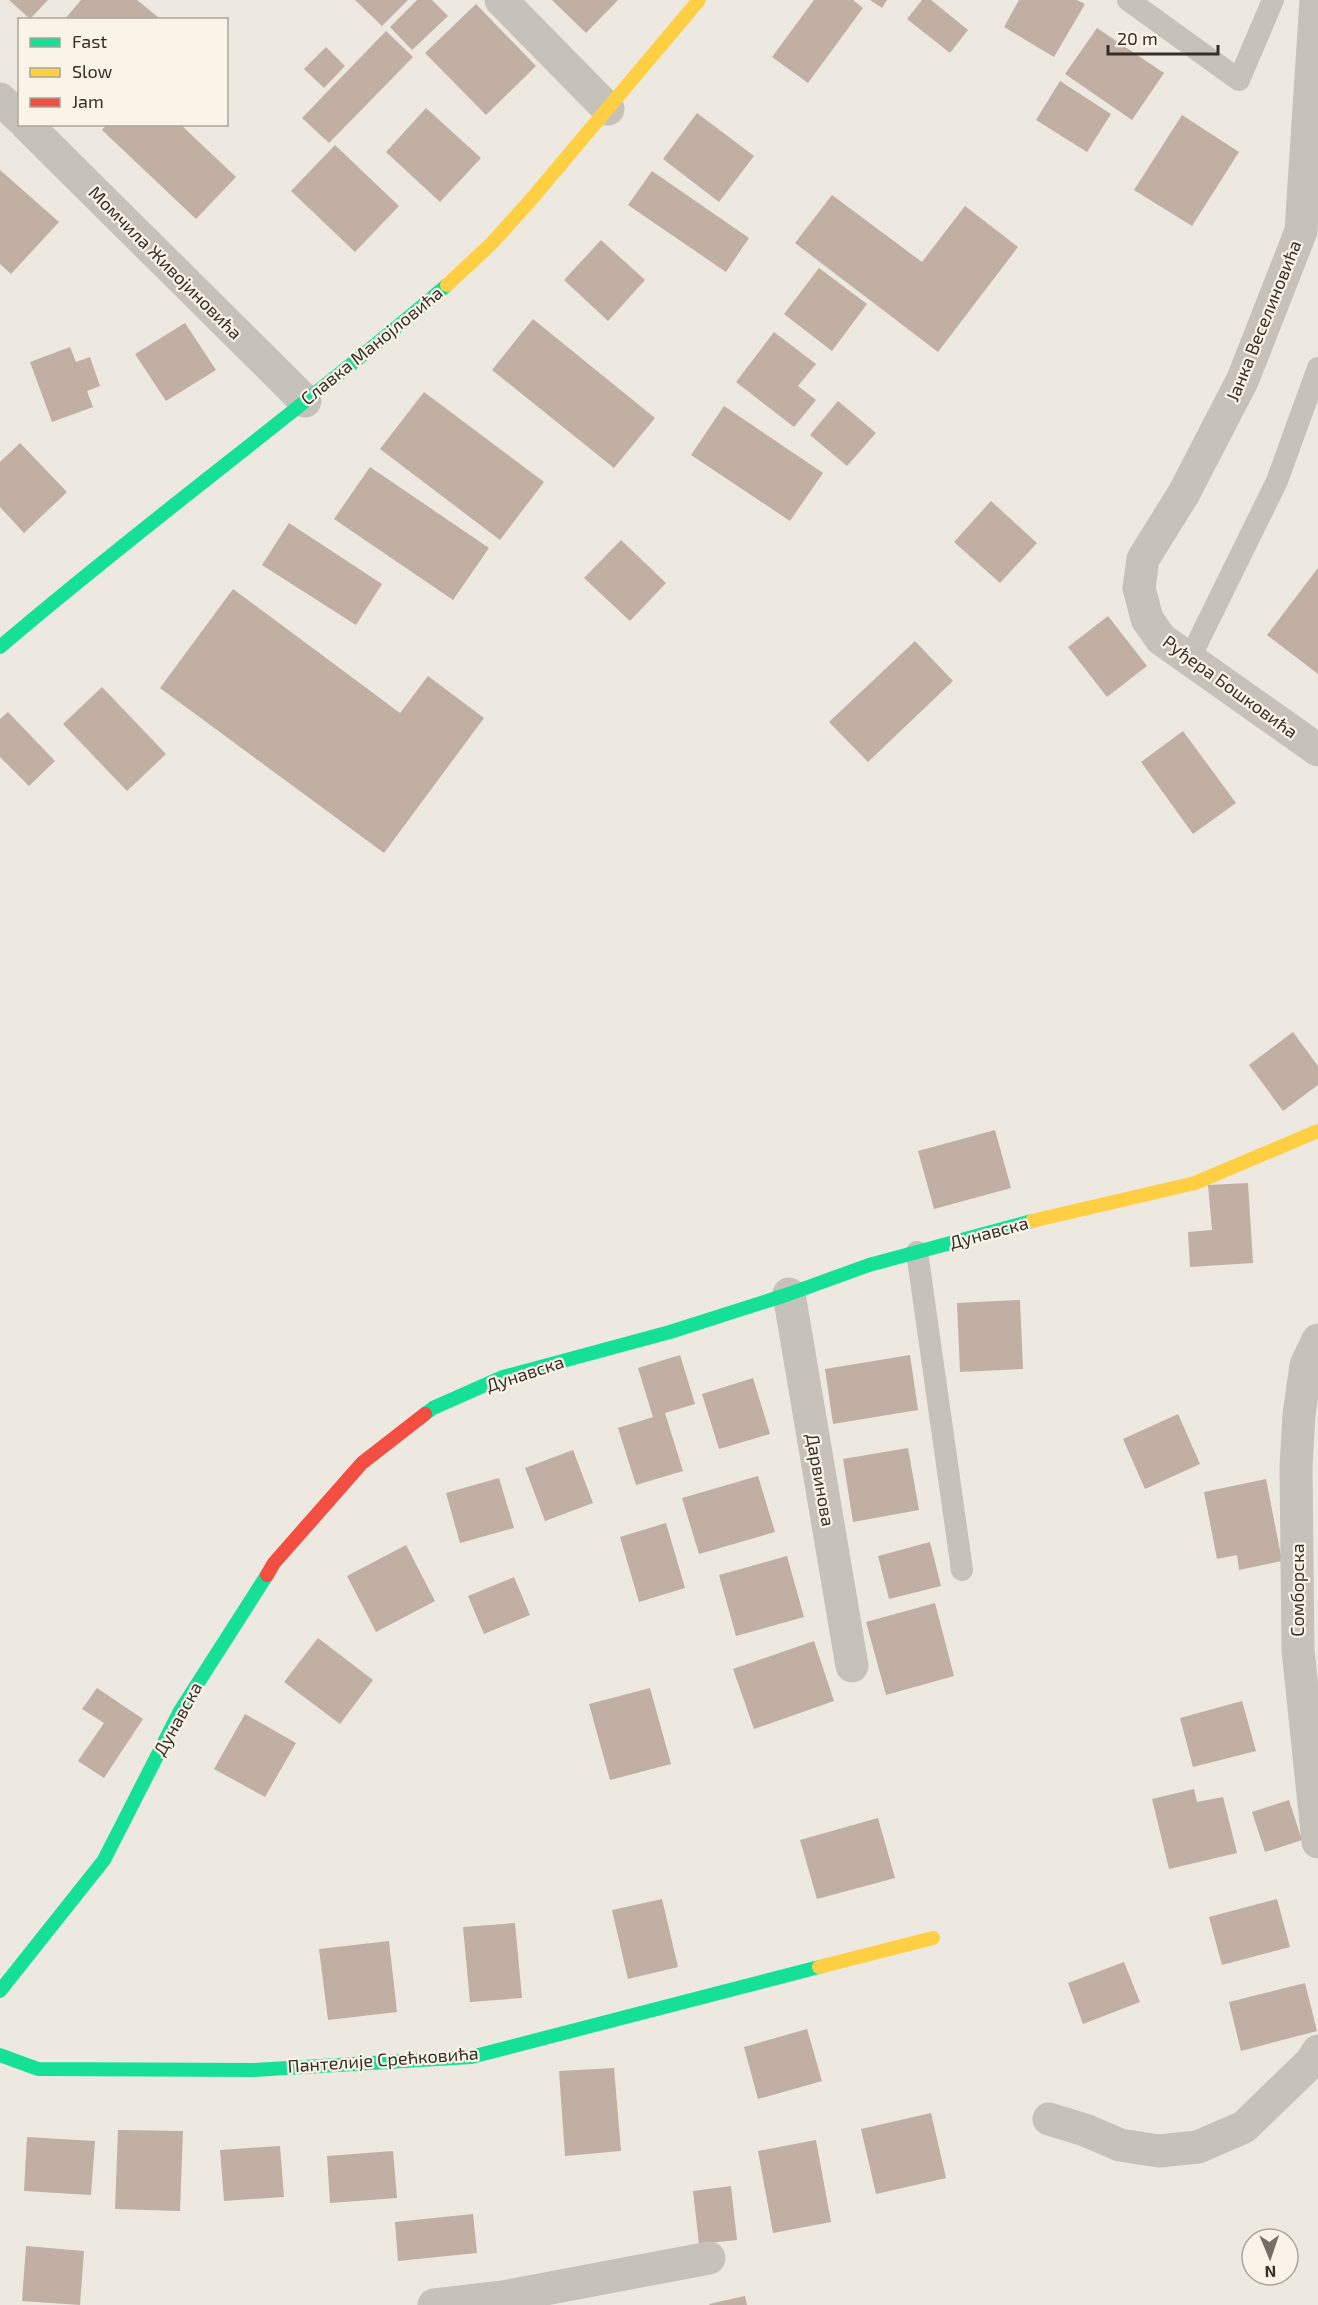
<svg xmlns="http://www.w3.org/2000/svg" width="1318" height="2305" font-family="'Exo 2',sans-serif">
	<rect width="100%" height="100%" fill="#ede9e0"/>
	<!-- building -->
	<path fill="#c0afa2" d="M9 0H48L30 19Z
		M81 0H137L158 17 156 20H64Z
		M355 0H408L382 26Z
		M417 0H432L448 16 412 50 390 27Z
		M552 0H618L586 33Z
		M814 0H853L863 8 808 83 772 57Z
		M870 0H887L882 8Z
		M922 0H931L968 30 950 53 907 19Z
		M1019 0H1077L1085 4 1054 57 1004 27Z
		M476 4 536 66 486 115 425 53Z
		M1097 28 1164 73 1132 120 1065 74Z
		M386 31 413 57 329 143 302 118Z
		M326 47 345 66 324 88 304 69Z
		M1060 81 1111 114 1087 152 1036 120Z
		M426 108 481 158 440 202 386 152Z
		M697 113 754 156 719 202 663 159Z
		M1182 115 1239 152 1192 226 1134 190Z
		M107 124H180L236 177 196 219 102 130Z
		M335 145 399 206 355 252 291 191Z
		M0 170 59 222 11 274 0 264Z
		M652 171 749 238 726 272 628 205Z
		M832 195 922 262 965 206 1018 247 938 352 795 243Z
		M601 240 645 280 608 321 564 280Z
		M819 268 867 304 832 351 784 314Z
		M533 319 655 418 614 468 492 370Z
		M185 323 216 370 166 401 135 354Z
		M774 332 816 364 798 386 816 400 794 427 736 382Z
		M70 347 76 362 90 357 100 386 87 391 93 407 52 422 30 362Z
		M424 392 544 482 500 540 380 449Z
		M838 401 876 433 847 466 810 435Z
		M724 406 823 473 790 521 691 455Z
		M20 443 67 492 24 533 0 507V462Z
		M370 467 489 548 453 600 334 519Z
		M991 501 1037 543 1000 583 954 542Z
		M289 523 382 584 356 625 262 565Z
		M621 540 666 583 630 621 584 578Z
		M1318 568V674L1267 635Z
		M233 589 400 713 428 676 484 718 384 853 160 688Z
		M1108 616 1147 666 1107 697 1068 647Z
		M915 641 953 681 868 762 829 722Z
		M102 687 166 754 127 791 63 724Z
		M8 712 55 761 29 786 0 757V719Z
		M1183 731 1236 803 1193 834 1141 762Z
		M1293 1032 1318 1066V1085L1283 1111 1249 1065Z
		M995 1130 1011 1188 934 1209 918 1151Z
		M1248 1183 1253 1263 1190 1267 1188 1232 1212 1230 1208 1185Z
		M1020 1300 1023 1369 960 1372 957 1303Z
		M680 1355 695 1404 665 1413 683 1471 636 1485 618 1428 653 1417 638 1368Z
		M910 1355 918 1410 833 1424 825 1369Z
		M753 1378 770 1434 719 1449 702 1394Z
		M1178 1414 1200 1464 1145 1489 1123 1439Z
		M908 1448 919 1510 853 1522 843 1459Z
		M573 1450 593 1503 545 1521 525 1468Z
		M758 1476 775 1532 699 1554 682 1498Z
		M499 1478 514 1528 460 1543 446 1493Z
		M1266 1479 1282 1561 1239 1570 1237 1555 1217 1559 1204 1492Z
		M666 1523 685 1588 639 1602 620 1537Z
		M930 1542 941 1586 889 1599 878 1556Z
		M406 1545 435 1601 376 1632 347 1576Z
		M787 1556 804 1617 736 1636 719 1575Z
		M514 1577 530 1615 484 1634 468 1596Z
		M935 1603 954 1676 886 1695 866 1622Z
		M318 1638 373 1680 340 1724 284 1682Z
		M814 1641 834 1701 754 1729 733 1669Z
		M97 1688 143 1719 104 1778 78 1761 104 1723 82 1709Z
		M650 1688 671 1764 610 1780 589 1704Z
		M1242 1701 1256 1751 1193 1767 1180 1718Z
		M245 1714 296 1743 265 1797 214 1769Z
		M1194 1789 1197 1802 1223 1797 1237 1853 1169 1869 1152 1799Z
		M1289 1800 1302 1840 1265 1852 1252 1812Z
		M878 1818 895 1878 817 1899 800 1840Z
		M662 1899 678 1967 628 1979 612 1910Z
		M1277 1899 1290 1947 1222 1965 1209 1917Z
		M515 1923 522 1998 470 2002 463 1927Z
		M389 1941 397 2012 328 2020 319 1949Z
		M1124 1962 1140 2002 1083 2024 1068 1983Z
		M1305 1983 1317 2031 1241 2051 1229 2002Z
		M807 2029 822 2081 758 2099 744 2047Z
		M614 2068 621 2151 565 2156 559 2071Z
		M931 2113 946 2178 876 2194 861 2129Z
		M118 2130 183 2131 180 2211 115 2209Z
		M27 2137 95 2141 91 2195 24 2191Z
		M816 2140 831 2222 773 2233 758 2151Z
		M280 2146 284 2197 224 2201 220 2150Z
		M393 2151 397 2198 330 2203 327 2156Z
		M731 2186 737 2240 699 2244 693 2191Z
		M473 2214 477 2253 398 2261 395 2222Z
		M26 2246 84 2251 80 2305 22 2301Z
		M745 2296 747 2305H710L709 2304Z"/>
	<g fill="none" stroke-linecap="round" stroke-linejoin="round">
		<!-- lane -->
		<path stroke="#c6c1b9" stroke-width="22" d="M1128 0 1239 80 1273 0
			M1189 660 1277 481 1318 368
			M917 1252 962 1570"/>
		<!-- street -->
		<path stroke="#c6c1b9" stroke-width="33" d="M501 0 608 109
			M1316 0 1301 231 1243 379 1184 493 1143 559 1139 588 1147 619 1161 639 1318 750
			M0 99 20 118
			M26 124 305 401
			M789 1294 852 1666
			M1318 1340 1306 1365 1299 1415 1296 1467 1298 1650 1318 1842
			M1049 2119 1085 2130 1120 2145 1159 2151 1198 2147 1244 2127 1311 2062 1318 2051
			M434 2305 503 2297 709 2258"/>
		<!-- fast -->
		<path stroke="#16e098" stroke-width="14" d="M0 647C146 522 301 410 447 285
			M425 1414 433 1408 503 1377 670 1332 789 1294 869 1265 1032 1221
			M0 1991 104 1860 180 1711 267 1575
			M0 2055 38 2069 253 2070 471 2057 819 1967"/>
		<!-- slow -->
		<path stroke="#ffcf43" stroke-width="14" d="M447 285 492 243 529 202 699 0
			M1032 1221 1195 1183 1318 1131
			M819 1967 933 1938"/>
		<!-- jam -->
		<path stroke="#f24e42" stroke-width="14" d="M267 1575 274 1563 362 1463 425 1414"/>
	</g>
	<g text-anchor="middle" stroke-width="4.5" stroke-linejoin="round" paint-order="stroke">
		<!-- street labels -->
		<g font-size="18" fill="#362e28" stroke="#f9f4e7">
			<text transform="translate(165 263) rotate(45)" y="6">Момчила Живојиновића</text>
			<text transform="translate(1264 321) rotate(-68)" y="6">Јанка Веселиновића</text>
			<text transform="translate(372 346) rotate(-39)" y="6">Славка Манојловића</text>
			<text transform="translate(1230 687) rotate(36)" y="6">Руђера Бошковића</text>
			<text transform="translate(989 1233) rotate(-15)" y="6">Дунавска</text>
			<text transform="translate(525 1374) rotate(-18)" y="6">Дунавска</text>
			<text transform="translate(820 1480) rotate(80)" y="6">Дарвинова</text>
			<text transform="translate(1298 1590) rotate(-90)" y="6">Сомборска</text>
			<text transform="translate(178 1719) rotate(-61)" y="6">Дунавска</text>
			<text transform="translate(383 2060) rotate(-4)" y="6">Пантелије Срећковића</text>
		</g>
	</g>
	<!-- legend -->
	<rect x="18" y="18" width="210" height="108" fill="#f9f4e7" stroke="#aba59b" stroke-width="1.5"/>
	<rect x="30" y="38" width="30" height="9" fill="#16e098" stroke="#aba59b" stroke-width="1.5"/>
	<text x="72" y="48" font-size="18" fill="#362e28">Fast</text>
	<rect x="30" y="68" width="30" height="9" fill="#ffcf43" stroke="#aba59b" stroke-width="1.5"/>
	<text x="72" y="78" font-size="18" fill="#362e28">Slow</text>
	<rect x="30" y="98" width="30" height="9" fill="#f24e42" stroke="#aba59b" stroke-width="1.5"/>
	<text x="72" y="108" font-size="18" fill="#362e28">Jam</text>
	<!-- north arrow -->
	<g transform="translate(1270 2257) rotate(178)"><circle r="28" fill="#f9f4e7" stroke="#aba59b" stroke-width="1.5"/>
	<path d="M0-4.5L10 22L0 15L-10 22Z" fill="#766f68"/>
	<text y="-9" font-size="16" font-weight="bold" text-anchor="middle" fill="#362e28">N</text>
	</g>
	<!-- scale -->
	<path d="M1108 45v9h110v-9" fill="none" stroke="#362e28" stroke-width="3"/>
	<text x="1117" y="45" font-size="18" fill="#362e28" stroke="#f9f4e7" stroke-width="4.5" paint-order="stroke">20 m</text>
</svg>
